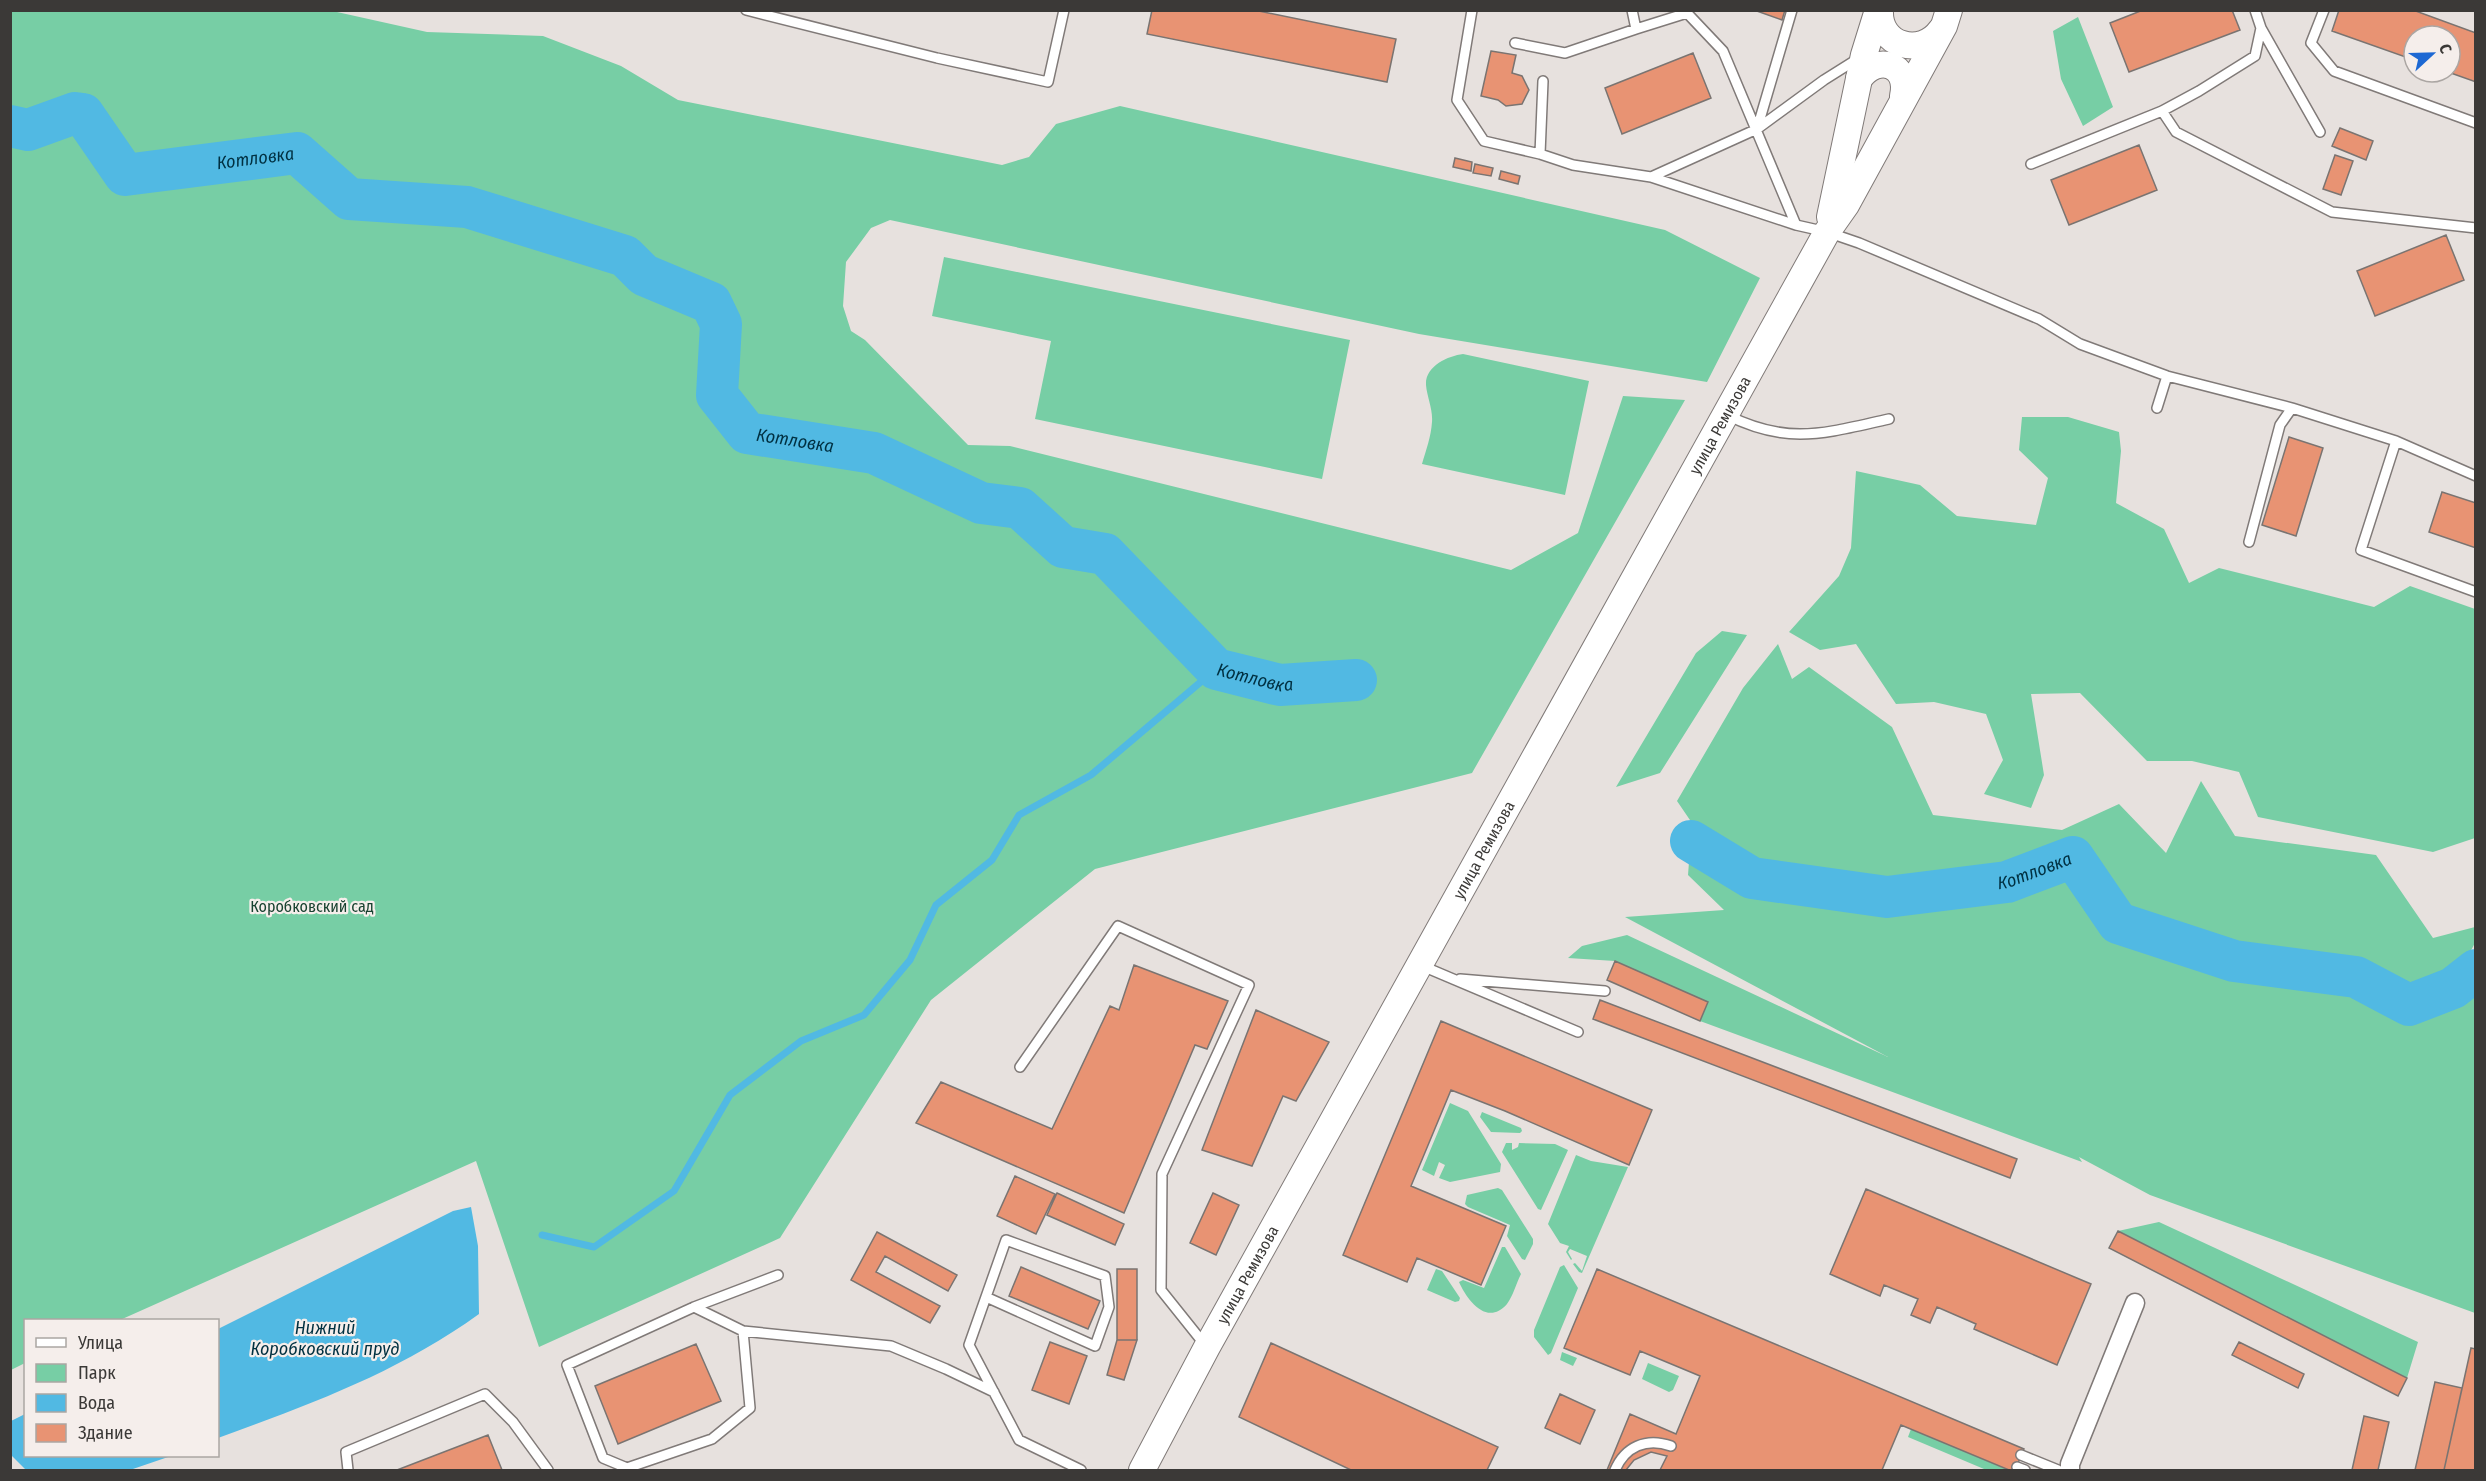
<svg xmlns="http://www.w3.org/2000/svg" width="2486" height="1481" viewBox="0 0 2486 1481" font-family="'Fira Sans Condensed',sans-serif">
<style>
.green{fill:#77cea5}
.water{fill:#51b9e3}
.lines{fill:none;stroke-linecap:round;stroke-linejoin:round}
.stream{stroke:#51b9e3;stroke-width:7}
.river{stroke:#51b9e3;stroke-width:42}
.building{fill:#e89373;stroke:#7a7471;stroke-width:1.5}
.lane-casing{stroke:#807a78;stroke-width:12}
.street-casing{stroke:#807a78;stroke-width:21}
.secondary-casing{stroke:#807a78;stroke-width:28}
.lane{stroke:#fff;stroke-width:9}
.street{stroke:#fff;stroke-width:18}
.secondary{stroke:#fff;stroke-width:26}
.labels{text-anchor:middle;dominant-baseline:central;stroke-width:4.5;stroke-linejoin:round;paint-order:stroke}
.street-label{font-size:16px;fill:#3b3937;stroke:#f5eeeb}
.park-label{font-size:16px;fill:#184230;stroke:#f5eeeb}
.water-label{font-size:18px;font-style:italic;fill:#003041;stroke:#f5eeeb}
</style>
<rect width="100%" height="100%" fill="#e7e1de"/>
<path class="green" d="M328,10L427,32L543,36L621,66L678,100L1002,165L1029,157L1056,124L1120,106L1665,230L1760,278L1707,382L1419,334L890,220L871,228L846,262L843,306L851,331L865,340L968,445L1010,446L1511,570L1578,533L1623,396L1685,400L1472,773L1095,869L931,1000L780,1238L539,1347L476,1161L120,1320H26L25,1363L11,1370V11Z
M2078,17L2113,107L2083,126L2061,79L2053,31Z
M944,257L1350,340L1322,479L1035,419L1051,341L932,316Z
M1463,354L1589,381L1565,495L1422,464C1426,450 1431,437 1432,422C1433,409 1427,397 1426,385C1425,366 1448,356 1463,354Z
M2022,417H2068L2119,432L2121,451L2116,503L2164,529L2189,583L2219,568L2374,607L2410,586L2475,609V838L2433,852L2258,817L2239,772L2192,761H2147L2080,693L2031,694L2044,775L2031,808L1984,794L2003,760L1986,714L1934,702L1896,704L1856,644L1820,650L1789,632L1839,576L1851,548L1856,471L1920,485L1957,516L2036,525L2048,478L2019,450Z
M1722,631L1747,635L1660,773L1616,787L1696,653Z
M1778,644L1792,679L1809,667L1892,727L1933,815L2062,830L2119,804L2166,853L2201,781L2235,836L2376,855L2433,938L2475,927V943L2468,956L2475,954V1313L2150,1195L2079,1157L2082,1162L1700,1021L1615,961L1568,958L1582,946L1627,935L1888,1057L1625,917L1724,910L1688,875L1692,823L1677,801L1743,688Z
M1450,1103L1468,1111L1501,1164L1500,1172L1450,1182L1439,1178L1445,1165L1439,1162L1434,1176L1422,1170Z
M1482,1112L1521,1128L1522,1131L1520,1133L1491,1132L1480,1117Z
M1506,1143H1512V1150L1518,1147L1519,1143L1555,1144L1568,1150L1541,1210L1538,1209L1502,1152Z
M1576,1155L1591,1161L1628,1167L1582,1273L1579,1272L1573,1264L1575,1263L1582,1271L1587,1256L1570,1249L1568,1252L1572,1259L1571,1260L1566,1252L1569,1246L1560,1243L1548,1224Z
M1498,1188L1502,1190L1533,1239V1244L1525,1260L1522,1259L1507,1236L1510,1225L1468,1207L1465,1204L1467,1195Z
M2159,1222L2418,1342L2407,1378L2118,1231Z
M1502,1247H1505L1521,1274C1516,1284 1513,1296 1507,1304C1487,1327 1467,1300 1459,1282L1463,1280L1484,1288Z
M1564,1265L1578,1288L1551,1353L1548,1355L1534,1337V1330L1560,1267Z
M1436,1269L1442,1271L1460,1298L1459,1301L1455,1302L1427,1290Z
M1562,1352L1577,1358L1573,1366L1560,1360Z
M1648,1363L1679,1376L1673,1390L1669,1392L1642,1379Z
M1911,1429L2006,1469H1984L1908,1437Z"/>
<path class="water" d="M471,1207L478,1246L479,1314C397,1373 311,1404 218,1438V1329L453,1211Z
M25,1414L26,1456H171L130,1470H26L10,1454L11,1421Z"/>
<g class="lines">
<path class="stream" d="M542,1235L594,1247L674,1191L730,1095L801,1041L864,1015L910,960L936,905L992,860L1019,815L1091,775L1216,669"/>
<g class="river">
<path id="s1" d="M10,126L28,130L75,113L83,114L125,175L297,153L349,199L467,207L625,256L644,275L711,303L721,324L717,395L747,433L874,453L981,503L1020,508L1063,547L1105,554L1216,669L1280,685L1356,680"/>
<path id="s2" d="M1691,841L1752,878L1887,897L2007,882L2073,857L2118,923L2234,961L2356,977L2409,1005L2453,988L2476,970"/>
</g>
</g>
<path class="building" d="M1152,10H1254L1396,39L1387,82L1147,34Z
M1754,10H1785L1782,20Z
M2143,10H2232L2240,30L2129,72L2110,23Z
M2339,10H2413L2476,33V82L2448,72H2450V36H2414V60L2332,31Z
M1491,51L1516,55L1512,73L1522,76L1529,90L1522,104L1506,106L1498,100L1481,96Z
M1693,53L1711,98L1622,134L1605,88Z
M2340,128L2373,141L2366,160L2332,146Z
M2139,145L2157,190L2069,225L2051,180Z
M2335,155L2353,161L2341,195L2323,189Z
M1455,158L1472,162L1471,171L1453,167Z
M1475,164L1493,168L1491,176L1473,173Z
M1501,171L1520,176L1518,184L1499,179Z
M2446,235L2464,280L2375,316L2357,271Z
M2289,437L2323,448L2296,536L2262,525Z
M2442,492L2476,503V548L2429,532Z
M1615,961L1708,1002L1700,1021L1607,980Z
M1134,965L1228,1001L1207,1049L1195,1045L1124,1213L916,1123L941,1082L1052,1129L1110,1006L1119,1010Z
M1600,1000L2017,1159L2010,1178L1593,1019Z
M1256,1010L1329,1042L1296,1101L1283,1096L1252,1166L1202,1150Z
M1441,1021L1652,1110L1629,1165L1505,1111L1451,1090L1411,1186L1506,1226L1481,1285L1417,1258L1407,1282L1343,1255Z
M1015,1176L1055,1194L1036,1234L997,1216Z
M1866,1189L2091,1284L2057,1365L1974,1329L1976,1324L1937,1307L1930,1323L1911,1315L1918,1299L1884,1285L1880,1296L1830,1274Z
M1057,1193L1124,1224L1115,1245L1047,1215Z
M1213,1193L1239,1205L1216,1255L1190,1243Z
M2118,1231L2407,1378L2398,1396L2109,1248Z
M877,1232L957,1275L948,1291L885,1256L876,1272L940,1306L930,1323L851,1280Z
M1021,1267L1100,1301L1088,1329L1009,1296Z
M1117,1269H1137V1340H1117Z
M1597,1269L2024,1449L2015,1470H2009L1901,1425L1882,1470H1660L1667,1456L1651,1452L1634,1460L1626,1470H1607L1630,1414L1676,1434L1700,1376L1640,1351L1630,1375L1564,1348Z
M1117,1340H1137L1124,1380L1107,1375Z
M1050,1342L1087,1356L1069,1404L1032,1390Z
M2239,1342L2304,1374L2298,1388L2232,1355Z
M1271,1343L1498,1447L1487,1470H1351L1239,1417Z
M696,1344L721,1401L618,1444L595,1386Z
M2471,1348L2476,1349V1470H2444Z
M2435,1382L2462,1388L2444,1470H2415Z
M1560,1394L1595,1410L1580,1444L1545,1428Z
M2364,1416L2389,1422L2378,1470H2352Z
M488,1435L502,1470H397Z"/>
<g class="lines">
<defs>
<path id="lane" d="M746,10L937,58L1048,82L1064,10
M1472,10L1457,100L1484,141L1540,154L1573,165L1651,177L1796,225
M1632,10L1636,29L1687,13L1723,51L1796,225L1827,232L1859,243L2039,319L2080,344L2167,376L2292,408L2396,441L2476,476
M2324,10L2311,43L2334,71L2476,123
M2261,28L2320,132
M1515,43L1565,53L1636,29
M2162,111L2176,132L2332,212L2476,228
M1757,129L1792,10
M1540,154L1543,81
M2031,164L2162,111L2199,91L2255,56L2261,28L2255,10
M1651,177L1757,129L1824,80L1859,58
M2157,408L2167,376
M1727,415C1789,446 1825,433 1889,419
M2396,441L2361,550L2476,592
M2249,542L2280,425L2292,408
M1420,965L1578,1032
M1460,979L1605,991
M1020,1067L1118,926L1249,985L1162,1174L1161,1290L1205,1345
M986,1297L1095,1346L1109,1307L1105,1276L1006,1240L969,1345L1019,1440L1081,1470
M694,1307L743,1331L891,1346L946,1369L994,1392
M743,1331L750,1408L712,1439L627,1468L603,1458L567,1365L694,1307L778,1275
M2021,1455L2058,1470
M2017,1467L2025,1470
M348,1470L346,1452L485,1394L513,1422L548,1470
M1615,1470C1625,1447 1646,1437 1671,1446"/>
<path id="street" d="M2070,1470V1464L2135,1303"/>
<g id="secondary">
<path d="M1880,10C1878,46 1921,58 1941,30"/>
<path d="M1859,79C1877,53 1910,64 1903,96"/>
<path d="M1830,217L1864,55L1878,10"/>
<path id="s3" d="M1142,1470L1207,1347L1827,232L1846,205L1944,26L1949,10"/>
</g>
</defs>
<use href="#lane" class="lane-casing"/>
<use href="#street" class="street-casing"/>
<use href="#secondary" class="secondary-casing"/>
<use href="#lane" class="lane"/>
<use href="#street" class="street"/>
<use href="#secondary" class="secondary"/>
</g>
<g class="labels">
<g class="street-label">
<text stroke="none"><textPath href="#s3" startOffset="1194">улица Ремизова</textPath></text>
<text stroke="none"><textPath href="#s3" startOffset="708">улица Ремизова</textPath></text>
<text stroke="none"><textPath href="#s3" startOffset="222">улица Ремизова</textPath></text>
</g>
<g class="park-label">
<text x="312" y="906">Коробковский сад</text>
</g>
<g class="water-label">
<text stroke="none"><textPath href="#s1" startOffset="282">Котловка</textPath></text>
<text stroke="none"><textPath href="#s1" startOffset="968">Котловка</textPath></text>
<text stroke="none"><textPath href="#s1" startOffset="1506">Котловка</textPath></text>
<text stroke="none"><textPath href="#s2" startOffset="358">Котловка</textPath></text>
<text x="325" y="1328">Нижний<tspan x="325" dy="21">Коробковский пруд</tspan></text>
</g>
</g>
<rect width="2486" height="1481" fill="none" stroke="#3b3937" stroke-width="24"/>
<rect x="24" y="1319" width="195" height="138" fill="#f5eeeb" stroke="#aba6a3" stroke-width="1.5"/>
<rect x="36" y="1338" width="30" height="9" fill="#ffffff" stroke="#aba6a3" stroke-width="1.5"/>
<text x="78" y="1349" font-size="18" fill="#3b3937">Улица</text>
<rect x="36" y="1364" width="30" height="18" fill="#77cea5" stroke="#aba6a3" stroke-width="1.5"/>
<text x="78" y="1379" font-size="18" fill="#3b3937">Парк</text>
<rect x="36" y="1394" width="30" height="18" fill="#51b9e3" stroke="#aba6a3" stroke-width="1.5"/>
<text x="78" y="1409" font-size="18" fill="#3b3937">Вода</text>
<rect x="36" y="1424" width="30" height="18" fill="#e89373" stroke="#aba6a3" stroke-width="1.5"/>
<text x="78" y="1439" font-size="18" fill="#3b3937">Здание</text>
<g transform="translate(2432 54) rotate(68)"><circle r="28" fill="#f5eeeb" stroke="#aba6a3" stroke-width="1.5"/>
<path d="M0-4.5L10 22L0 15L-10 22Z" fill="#1d68d3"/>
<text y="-9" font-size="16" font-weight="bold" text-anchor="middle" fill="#3b3937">С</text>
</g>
</svg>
